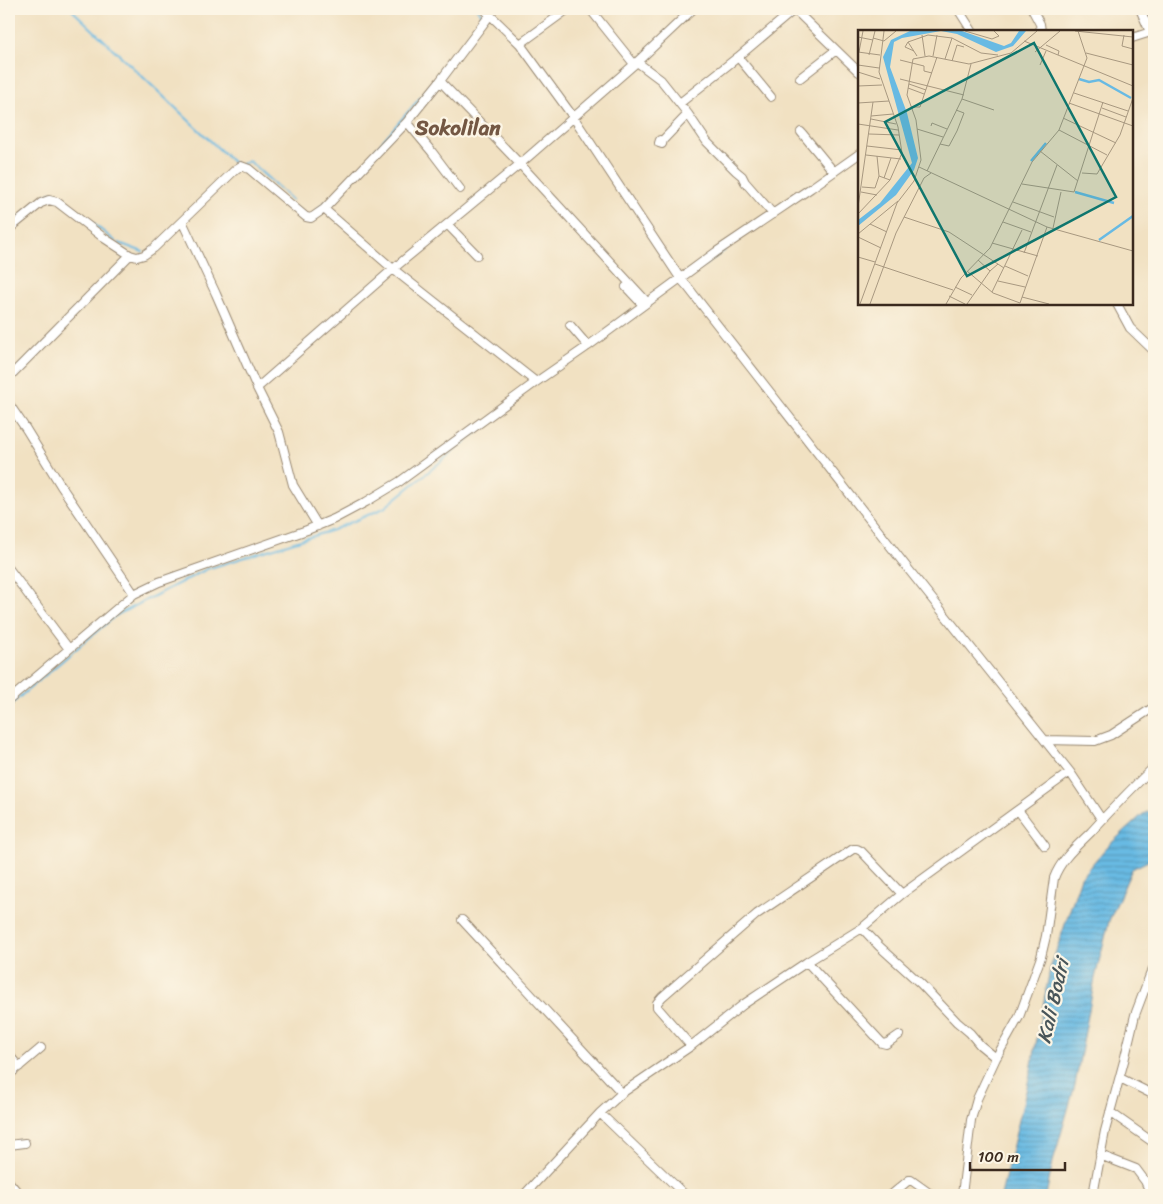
<svg xmlns="http://www.w3.org/2000/svg" width="1163" height="1204" viewBox="0 0 1163 1204" font-family="Sriracha,sans-serif">
<style>
.water{fill:url(#water-rules);stroke:#527280}
.lines{fill:none;stroke-linecap:round;stroke-linejoin:round}
.stream{stroke:#68bae3;stroke-width:2}
.minor-casing{stroke:#968670;stroke-width:10}
.minor{stroke:#fff;stroke-width:8}
.labels{text-anchor:middle;dominant-baseline:central;stroke-width:4.5;stroke-linejoin:round;paint-order:stroke}
.water-label{font-size:20px;font-style:italic;fill:#485559;stroke:#fcf5e5}
.quarter-label{font-size:21px;font-weight:bold;fill:#735743;stroke:#fcf5e5}
.inset-river{fill:none;stroke:#68bae3;stroke-width:2.5}
.inset-road{fill:none;stroke:#a89880;stroke-width:1}
.view{fill:#0f766e;fill-opacity:0.15;stroke:#0f766e;stroke-width:2.5}
.inset-edge{fill:none;stroke:#3b2a1e;stroke-width:2.5}
</style>
<defs>
<pattern id="water-rules" width="6" height="5" patternUnits="userSpaceOnUse" patternTransform="scale(1.25)"><rect width="6" height="5" fill="#68bae3"/><path d="M0 2.5h6" fill="none" stroke="#5797b7"/></pattern>
</defs>
<rect width="100%" height="100%" fill="#fcf5e5"/>
<filter id="ink" filterUnits="userSpaceOnUse"><feTurbulence type="fractalNoise" baseFrequency=".02" numOctaves="2"/><feDisplacementMap in="SourceGraphic" scale="10" xChannelSelector="R" yChannelSelector="G"/><feConvolveMatrix kernelMatrix="1 2 1 2 8 2 1 2 1" color-interpolation-filters="sRGB"/></filter>
<filter id="wash" filterUnits="userSpaceOnUse"><feTurbulence type="fractalNoise" baseFrequency=".0096" numOctaves="4" result="noise"/><feDisplacementMap in="SourceGraphic" scale="20" xChannelSelector="R" yChannelSelector="G"/><feGaussianBlur stdDeviation="1.12" result="paint"/><feColorMatrix in="noise" values="0 0 0 0 0 0 0 0 0 0 0 0 0 0 0 0 0 1.4 0 .05"/><feComposite in="paint" operator="in"/></filter>
<g filter="url(#wash)">
<rect width="100%" height="100%" fill="#f1e1c2"/>
<path class="water" d="M1154,809V858L1132,869L1109,921L1095,978L1075,1085L1053,1162L1046,1195H1001L1031,1070L1050,969L1081,877L1106,848L1143,814Z"/>
<g class="lines">
<path class="stream" d="M71,9L237,166
M477,9L485,18
M436,79L448,64
M375,150L433,83
M242,164L249,161L292,200
M40,200L51,193L56,194L115,241
M318,209L326,202
M9,224L19,216
M119,243L143,252
M699,269L725,250
M9,706L115,616L207,569L333,530L384,508L514,402"/>
</g>
</g>
<g filter="url(#ink)">
<g class="lines">
<defs>
<path id="minor" d="M484,9L520,44L574,118L680,278L687,286L909,570L1070,772L1102,820
M590,9L634,64
M794,9L859,72
M958,9L972,31
M1032,9L1040,24L1041,31
M1140,9L1150,32
M1132,38L1154,31
M520,44L568,9
M738,57L771,97
M637,62L661,80L688,114L707,142L736,171L742,176L745,182L773,214
M800,78L836,50
M440,81L520,164L647,302
M680,103L738,57L795,9
M407,122L432,152L460,189
M801,132L834,172
M660,140L659,143L662,144L663,140L688,114
M324,209L393,269L536,382
M182,221L216,294L257,388L279,432L293,485L318,526
M448,225L477,255
M9,229L41,203L49,200L57,202L104,238L130,255L137,257L144,255L154,248L236,169L241,166L249,169L306,217L311,218L324,209L407,122L440,81L490,15
M626,287L643,305
M1117,304L1130,328L1154,351
M570,325L588,346
M9,377L130,255
M257,388L393,269L520,164L637,62L693,9
M9,404L26,429L61,486L134,594
M9,569L69,649
M9,700L134,594L159,582L307,530L334,519L366,502L399,482L536,382L588,346L716,252L811,188L859,154
M1045,740L1095,741L1111,735L1154,707
M1018,810L1045,846
M462,920L622,1093
M862,928L879,946L921,984L957,1022L970,1033L980,1045L996,1058
M807,962L882,1043L886,1044L899,1035
M691,1046L657,1007V1003L662,997L757,914L853,849H857L861,851L902,894
M9,1055L19,1067
M9,1075L41,1048
M1120,1078L1154,1095
M1110,1112L1154,1143
M600,1113L685,1195
M9,1145L25,1143
M1100,1155L1136,1169L1145,1181L1149,1190L1154,1193
M9,1182L20,1195
M524,1195L600,1113L622,1093L691,1046L744,1004L807,962L862,928L902,894L1070,772
M891,1195L909,1180H911L932,1195
M962,1195L971,1120L977,1099L996,1058L1019,1017L1041,957L1046,936L1054,878C1061,859 1077,846 1091,832C1111,810 1132,788 1154,767
M1093,1195L1105,1131L1124,1061L1135,1015L1150,975L1154,967"/>
</defs>
<use href="#minor" class="minor-casing"/>
<use href="#minor" class="minor"/>
</g>
</g>
<g class="labels">
<g class="water-label">
<text transform="translate(1053 1001) rotate(-77)">Kali Bodri</text>
</g>
<g class="quarter-label">
<text x="458" y="128">Sokolilan</text>
</g>
</g>
<g transform="translate(858 30)">
<rect width="275" height="275" fill="#f1e1c2"/>
<path d="M52,1H104L146,16L153,13L161,1H168L155,16L138,22L99,4L83,1L44,8L36,12L32,37L49,83L60,128L56,140L38,165L0,196V190L22,173L54,133L25,27L33,10Z" fill="#68bae3"/>
<path class="inset-river" d="M221,49L231,52L241,50L273,68M173,131L188,113M217,162L256,173M241,210L275,186"/>
<path class="inset-road" d="M107,1L134,9L141,6L136,1M217,1L275,7M64,5L67,26M266,5L264,16L275,19M0,7L15,10M15,8L26,11L38,1M166,11L275,56M50,12L59,26M188,15L201,21L200,25M56,21L47,17L50,12L70,5L94,8L123,23L140,25M0,22L22,25M1,22L5,1M177,22L202,1M228,23L275,35M11,25L17,1M75,26L79,5M87,29L94,8M42,30L66,36V41L74,43M94,31L99,15L106,17M0,35L21,38M182,35L188,21M0,42L22,49M42,49L106,65M51,54L68,60M0,56L24,55M50,58L66,64M216,63L270,81M104,69L136,80M0,73L31,71M211,73L275,96M53,77H62L79,27M244,78L268,87M13,86L35,84M205,88L258,113M13,89L38,94M0,94L40,100M73,96L74,93L89,99M59,99L85,107M201,100L249,125M11,104L41,105M82,114L91,116L99,101L106,83L98,80M9,116L44,120M182,121L220,151M8,125L43,129M19,126L21,146M61,137L189,197L275,221M69,141L104,69L113,34M224,143L239,144L262,105L275,68M26,148L33,128M164,154L216,162L245,72M4,157L17,158L21,146L32,150M3,162L19,165M155,172L196,187M0,177L15,72M0,184L32,150L44,123L40,97L21,42L26,1M46,187L91,202L146,238M145,192L173,202M12,194L29,202M195,198L203,162M0,204L40,171M0,207L23,218M134,213L180,226M166,223L199,135M0,227L17,232M120,230L132,241L140,234M17,234L95,260M147,236L170,246M109,241L135,263L162,273L189,197M140,251L167,257M97,257L114,265M134,262L164,200M91,266L107,274M164,267L191,274M2,274L39,173L56,151L63,130L58,90L49,65L55,29L71,26L111,34L153,23L179,1M12,274L38,203L66,148L73,143M88,274L103,248L132,218L174,132L201,100L229,28L220,1M109,274L132,241"/>
<path class="view" d="M176,13L258,167L109,246L27,92Z"/>
<rect width="275" height="275" class="inset-edge"/>
</g>
<rect width="1163" height="1204" fill="none" stroke="#fcf5e5" stroke-width="30"/>
<path d="M970 1162v8h95v-8" fill="none" stroke="#3b2a1e" stroke-width="2.5"/>
<text x="978" y="1162" font-size="15" fill="#3b2a1e" stroke="#fcf5e5" stroke-width="4" paint-order="stroke">100 m</text>
</svg>
